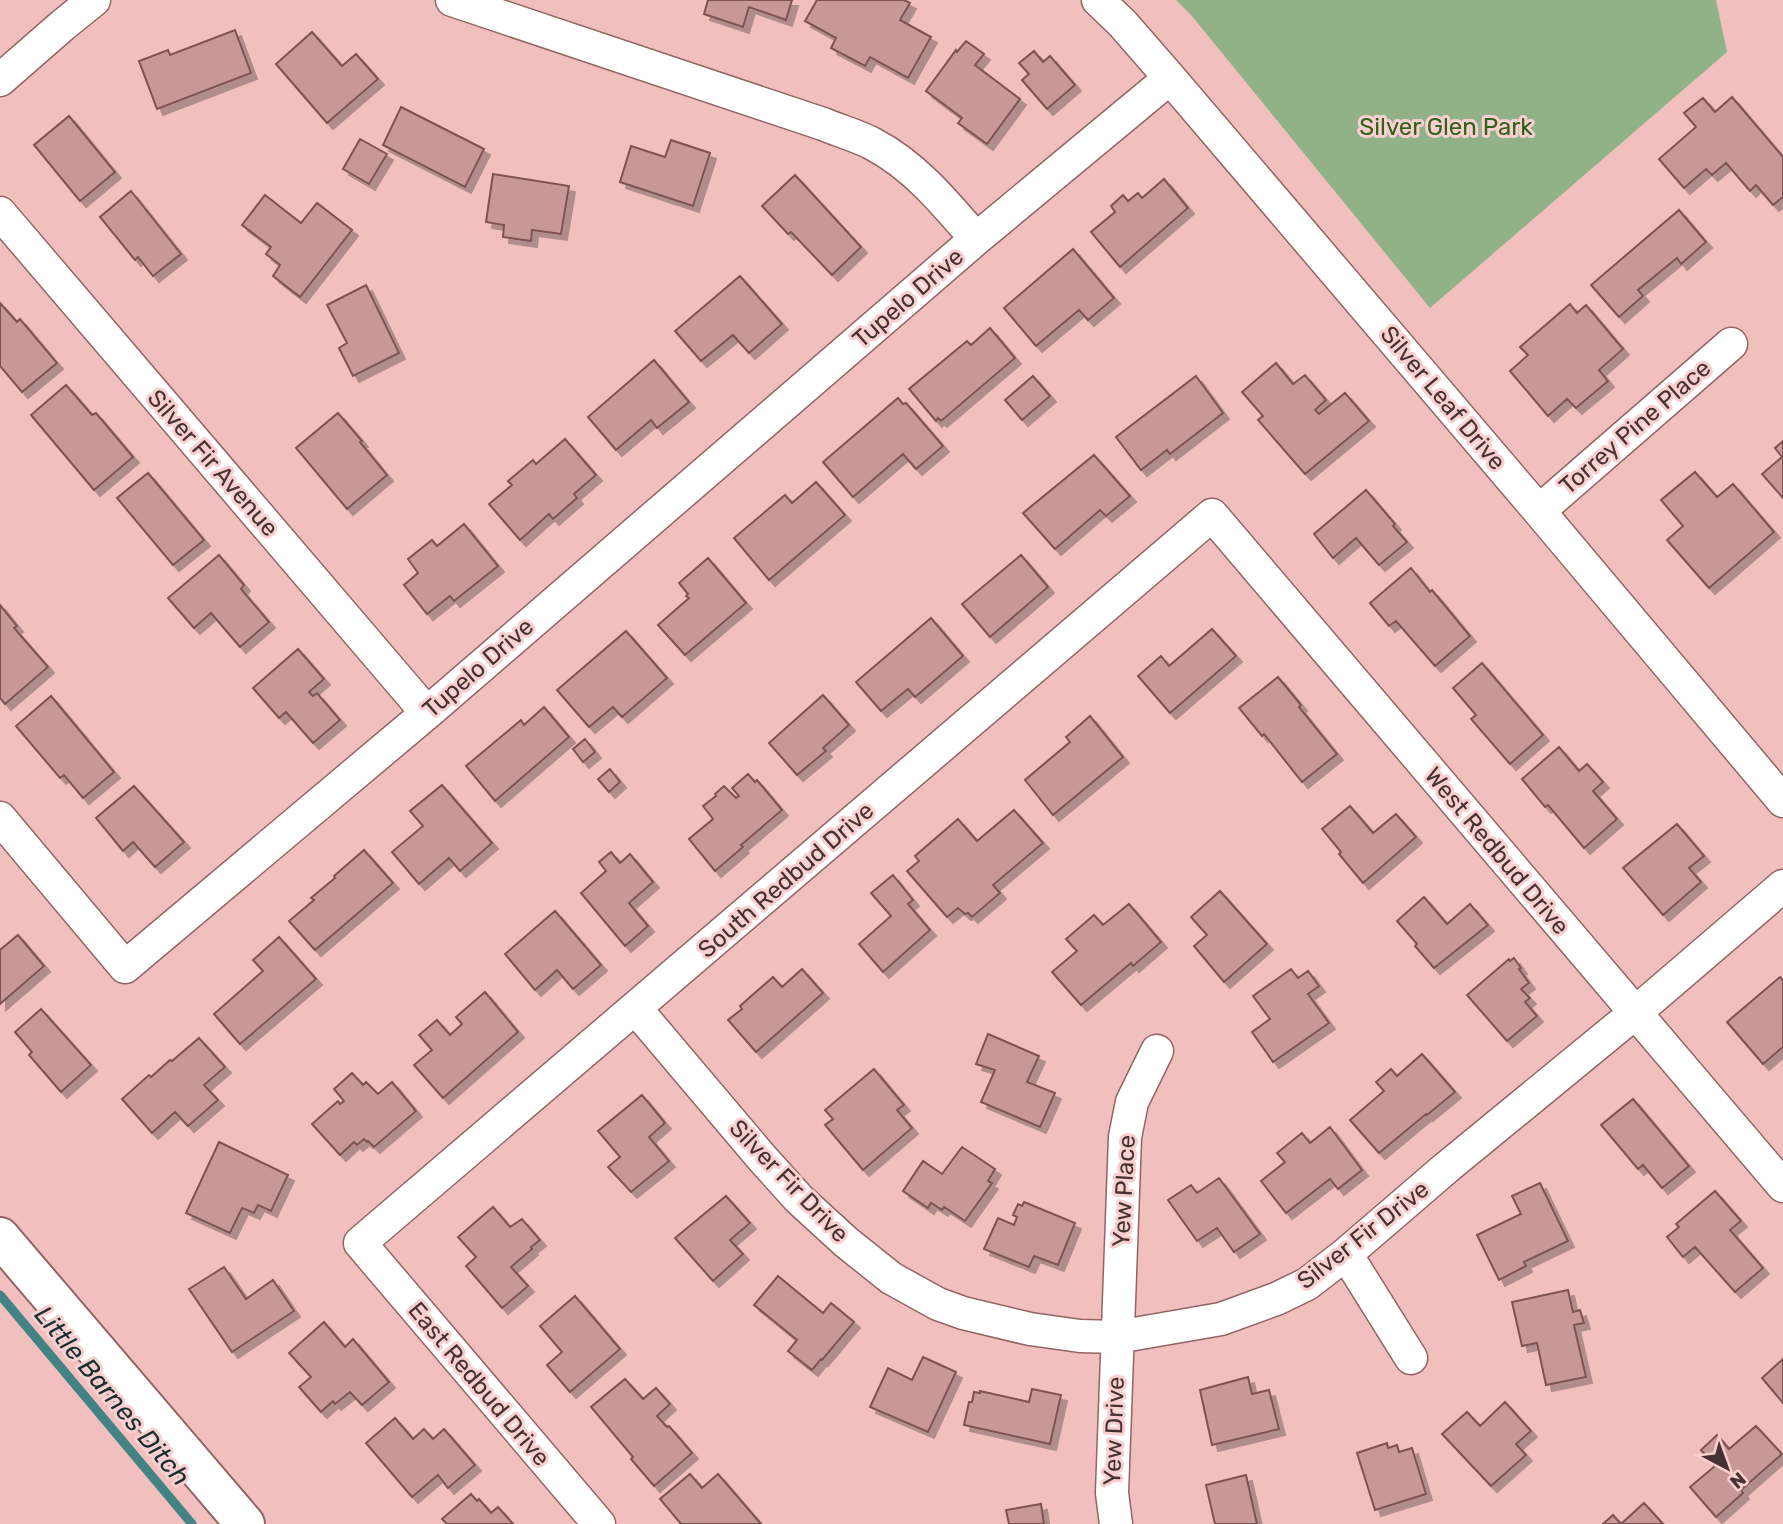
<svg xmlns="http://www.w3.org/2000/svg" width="1783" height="1524" viewBox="0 0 1783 1524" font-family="Rubik,sans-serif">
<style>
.green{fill:#91b287}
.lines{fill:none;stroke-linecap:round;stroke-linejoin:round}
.stream{stroke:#438385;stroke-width:9}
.building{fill:#c89797;stroke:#7e5253;stroke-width:2;filter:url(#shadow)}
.street-casing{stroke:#926565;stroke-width:35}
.secondary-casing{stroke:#926565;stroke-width:42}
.street{stroke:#fff;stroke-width:32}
.secondary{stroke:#fff;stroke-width:38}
.labels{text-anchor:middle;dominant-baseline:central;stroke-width:6;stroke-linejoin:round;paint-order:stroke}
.park-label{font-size:24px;fill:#30621b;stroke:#f9cfcf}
.street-label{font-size:24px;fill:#463232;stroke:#f9cfcf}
.water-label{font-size:26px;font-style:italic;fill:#182f2f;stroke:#f9cfcf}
</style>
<defs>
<filter id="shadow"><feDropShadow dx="6" dy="6" stdDeviation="0" flood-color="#0004"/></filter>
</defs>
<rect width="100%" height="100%" fill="#f2bfbf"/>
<path class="green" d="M1176,0H1716L1727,52L1430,308L1191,15Z"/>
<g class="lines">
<path class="stream" d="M0,1295L192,1524"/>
</g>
<path class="building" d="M708,0H792L786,20L749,7L743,27L704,14Z
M817,0H904L910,3L900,20L931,37L908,78L870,57L865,66L831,48L836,38L805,21Z
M235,30L251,73L157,109L139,61L168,50L170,55Z
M312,32L342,66L356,54L378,79L327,123L276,64Z
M966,41L984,54L975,65L1020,99L987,144L958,123L962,118L926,91L956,50L957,52Z
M1034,51L1043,62L1050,56L1075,85L1047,109L1022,80L1029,74L1019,63Z
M1732,97L1783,157V197L1773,205L1756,185L1750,191L1726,163L1712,175L1706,169L1684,188L1659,159L1696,127L1684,113L1703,98L1715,112Z
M401,107L484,149L465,187L383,145Z
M69,116L115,172L80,201L34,145Z
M360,139L387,154L369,184L343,169Z
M671,140L710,153L693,206L620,182L631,146L665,157Z
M493,174L569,186L561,234L532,230L531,241L503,237L504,225L486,222Z
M795,175L861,247L832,275L791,232L788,234L762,206Z
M1164,179L1188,208L1120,267L1091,232L1115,212L1111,206L1123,195L1128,201L1138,193L1142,198Z
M131,191L181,254L153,276L138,257L135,260L100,217Z
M265,195L301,223L317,203L352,230L300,297L273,276L280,265L266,254L271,247L242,225Z
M1679,210L1706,242L1681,264L1677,258L1638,290L1643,296L1619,317L1591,285Z
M1073,249L1114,298L1088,320L1079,310L1036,346L1004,308Z
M740,276L782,324L749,353L733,335L701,361L675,331Z
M366,285L399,353L353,376L339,348L347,343L327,305Z
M0,303L17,322L20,319L57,363L22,392L0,366Z
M1570,304L1577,313L1586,305L1623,349L1599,370L1608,381L1576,408L1567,399L1548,416L1510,371L1528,355L1520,347Z
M990,328L1015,358L941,421L938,418L936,421L909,389L967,341L971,345Z
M654,360L689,402L657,428L651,420L616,450L588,417Z
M1276,363L1293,384L1305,375L1326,400L1315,410L1319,414L1345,393L1369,421L1305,474L1258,420L1263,416L1242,392Z
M1033,376L1050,396L1022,420L1005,400Z
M1196,376L1223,413L1170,454L1167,450L1141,470L1116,437Z
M66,385L92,415L96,413L133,457L94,490L31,415Z
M898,398L903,404L906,403L943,446L916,469L903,454L853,497L823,462Z
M338,413L362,441L360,442L387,475L347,509L296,448Z
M565,439L596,475L574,494L577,498L553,519L549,514L520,540L489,504L512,485L508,481L533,460L536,464Z
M1783,441V498L1762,474L1782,457L1775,448Z
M1094,455L1130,496L1106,516L1100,510L1055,549L1023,513Z
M1695,472L1717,497L1733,484L1774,532L1709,588L1667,540L1683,526L1661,500Z
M148,473L204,540L173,565L117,498Z
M816,482L845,515L769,580L734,538L785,495L792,503Z
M1366,490L1395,524L1393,526L1407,542L1379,565L1356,538L1333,558L1314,534Z
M464,524L498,566L454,601L450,596L427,614L404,585L418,573L408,559L432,540L437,546Z
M219,555L244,585L241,589L269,622L240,647L211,613L194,628L168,598Z
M1021,555L1048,587L990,637L962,604Z
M708,558L746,603L685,655L658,625L689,598L686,596L688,594L679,583Z
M1411,568L1430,592L1432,590L1470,636L1435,666L1396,621L1389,626L1370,603Z
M0,605L17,626L14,628L48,667L5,704L0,698Z
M931,618L963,656L915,697L908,689L881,711L856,682Z
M1212,629L1236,656L1170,713L1138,676L1161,656L1169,666Z
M626,631L667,678L622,717L613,707L589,727L557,690Z
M298,649L324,679L309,692L313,696L317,693L340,720L313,743L286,712L279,718L253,688Z
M1482,663L1543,735L1510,764L1471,719L1476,715L1453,688Z
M1278,677L1301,705L1299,707L1337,754L1302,782L1264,734L1262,736L1239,708Z
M823,695L849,725L823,748L826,751L797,775L769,743Z
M51,696L114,772L83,798L64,775L60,778L16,726Z
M544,707L569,737L495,801L466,766L521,720L524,725Z
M1090,716L1123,757L1053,815L1025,780L1070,742L1066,737Z
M585,739L595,752L583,762L573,749Z
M1559,747L1579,771L1587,764L1603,782L1593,791L1617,819L1584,848L1548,805L1545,807L1522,779Z
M610,769L620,782L609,792L598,779Z
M748,774L755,782L757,780L782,810L741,845L743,847L715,871L689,839L713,819L703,806L716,796L715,794L724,786L736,798L739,796L732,788Z
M442,785L492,843L460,871L449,858L419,884L392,852L423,826L410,811Z
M134,786L184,842L155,867L133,842L123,851L96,818Z
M1350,806L1373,833L1396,814L1416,837L1363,883L1339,854L1341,852L1322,829Z
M1014,810L1043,843L993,885L1000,893L972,917L968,913L965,914L958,908L947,917L907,871L919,861L915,856L958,819L977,841Z
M1677,824L1704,856L1689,868L1701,882L1663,915L1623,868Z
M364,850L393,883L315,950L289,921L314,900L311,898L335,878L334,876Z
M611,852L620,863L630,854L653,882L629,903L648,926L625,946L581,893L606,871L599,862Z
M893,875L913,900L908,904L930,930L883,972L859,944L891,916L871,893Z
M1220,891L1267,944L1224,982L1194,946L1207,935L1191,917Z
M1424,897L1447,924L1470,904L1488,925L1434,968L1415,946L1417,944L1397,921Z
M1129,904L1161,942L1133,966L1131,963L1081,1005L1052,972L1077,951L1066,939L1094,915L1103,925Z
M555,911L601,965L573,989L557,970L535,990L505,954Z
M18,935L44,966L0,1004V950Z
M279,937L316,979L240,1044L214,1014L263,971L253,960Z
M1514,958L1521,968L1519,969L1529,983L1521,989L1530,998L1525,1002L1537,1016L1507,1041L1467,995L1509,959L1510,961Z
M802,969L823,993L756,1052L728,1020L742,1009L740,1006L773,977L782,987Z
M1291,969L1298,978L1308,971L1319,986L1308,994L1329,1023L1273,1062L1252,1032L1270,1019L1253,996Z
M1780,977L1783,980V1047L1763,1064L1727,1022Z
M485,992L518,1032L443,1098L414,1065L432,1050L419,1035L437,1020L450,1035L462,1024L456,1017Z
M41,1009L91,1065L61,1092L29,1055L32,1052L15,1032Z
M988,1034L1039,1056L1027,1082L1055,1093L1040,1127L981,1102L995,1070L976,1064Z
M199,1038L225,1067L204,1085L218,1100L188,1126L175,1112L152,1133L122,1099L149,1075L151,1077L170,1060L172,1061Z
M1422,1054L1455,1092L1427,1115L1426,1114L1379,1153L1350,1120L1384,1091L1376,1082L1391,1069L1397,1076Z
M874,1069L904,1105L897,1110L912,1128L863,1170L825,1125L833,1119L825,1110Z
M352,1073L363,1085L366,1082L378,1094L392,1082L416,1111L374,1147L368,1141L367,1142L364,1139L357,1145L354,1142L340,1155L312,1124L338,1101L340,1104L344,1101L334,1089Z
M642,1095L665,1123L649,1137L669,1161L631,1192L608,1167L620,1157L598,1131Z
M1633,1099L1689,1166L1662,1188L1643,1165L1638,1169L1601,1125Z
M1330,1127L1362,1170L1338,1189L1330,1179L1286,1213L1261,1181L1285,1162L1277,1153L1302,1133L1310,1143Z
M219,1142L288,1175L271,1211L258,1205L254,1213L242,1208L230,1233L186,1213Z
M962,1147L995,1169L988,1181L992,1183L965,1221L944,1207L942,1210L931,1203L928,1208L903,1191L923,1161L942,1174Z
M1219,1178L1260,1234L1234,1252L1217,1228L1197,1241L1168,1200L1191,1185L1197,1193Z
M1540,1183L1568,1241L1524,1262L1526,1266L1499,1280L1477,1235L1521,1214L1512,1196Z
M1715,1191L1741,1221L1730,1230L1763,1268L1735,1292L1695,1247L1683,1257L1667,1237L1679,1227L1676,1224Z
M726,1196L750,1223L730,1240L743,1254L713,1281L675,1238Z
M1024,1202L1075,1223L1058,1265L1034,1256L1029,1267L984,1249L998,1218L1014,1225L1017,1217L1013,1215L1018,1204L1022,1206Z
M493,1207L510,1227L522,1219L540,1240L531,1247L532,1249L511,1267L528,1286L502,1308L466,1266L476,1257L458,1237Z
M224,1267L246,1299L273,1280L294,1311L232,1352L189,1289Z
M778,1276L823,1313L831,1303L854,1322L822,1360L821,1359L812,1370L788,1351L797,1340L754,1305Z
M1568,1290L1573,1312L1580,1310L1584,1323L1574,1325L1586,1377L1546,1385L1537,1343L1522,1346L1512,1302Z
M575,1296L620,1349L570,1392L547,1365L562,1352L540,1326Z
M324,1322L345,1347L353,1339L389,1382L362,1405L350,1392L335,1404L333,1401L321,1412L299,1387L311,1377L289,1353Z
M923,1357L956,1372L928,1432L870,1407L888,1368L912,1380Z
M1783,1359V1403L1762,1378Z
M1248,1377L1252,1394L1269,1390L1279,1429L1212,1445L1200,1390Z
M625,1379L643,1399L656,1388L670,1404L657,1416L667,1427L669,1426L692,1453L654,1486L631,1459L633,1457L591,1407Z
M1032,1389L1061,1395L1050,1444L964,1425L969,1402H972L974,1392L980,1393V1391L1029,1402Z
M1505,1402L1531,1431L1516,1444L1526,1455L1491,1486L1442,1434L1467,1412L1480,1426Z
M395,1418L413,1439L424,1429L433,1439L444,1429L475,1465L448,1488L438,1475L412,1497L366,1443Z
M1756,1426L1782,1454L1741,1490L1743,1493L1716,1517L1690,1487L1715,1466L1701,1450L1717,1435L1729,1449Z
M1387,1443L1388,1448L1397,1445L1399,1452L1412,1448L1426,1494L1375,1510L1357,1453Z
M690,1474L702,1488L718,1474L761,1524H681L660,1499Z
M1246,1475L1257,1524H1215L1206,1485Z
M471,1494L477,1501L479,1499L491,1513L498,1507L513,1524H447L442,1519Z
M1644,1503L1663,1524H1603L1613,1515L1621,1524Z
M1041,1504L1044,1524H1009L1006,1510Z"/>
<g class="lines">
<defs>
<path id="street" d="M452,0L823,124C840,131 858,136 873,144C915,166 946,204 976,239
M1098,0L1123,24L1170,78L1539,511L1783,801
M0,80L63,25L94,0
M0,213L427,713
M1539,511L1731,344
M0,818L125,967L427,713L976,239L1170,78
M636,1009L762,1158L799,1199L846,1242L891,1278L938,1304L963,1313L1030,1329L1080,1336L1117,1337L1221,1319L1276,1299L1307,1284L1346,1254L1446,1168L1635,1013L1783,886
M1346,1254L1411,1358
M599,1524L360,1243L1212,515L1783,1186
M1116,1524L1112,1493L1125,1137L1132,1102L1157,1051"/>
<path id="secondary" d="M0,1237L245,1524"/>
</defs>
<use href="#street" class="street-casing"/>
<use href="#secondary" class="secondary-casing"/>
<use href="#street" class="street"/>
<use href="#secondary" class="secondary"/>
</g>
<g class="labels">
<g class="park-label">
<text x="1446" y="127">Silver Glen Park</text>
</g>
<g class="street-label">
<text transform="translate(908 298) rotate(-41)">Tupelo Drive</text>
<text transform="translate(1443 398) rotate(50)">Silver Leaf Drive</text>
<text transform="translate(1635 427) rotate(-41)">Torrey Pine Place</text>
<text transform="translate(213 463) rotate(49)">Silver Fir Avenue</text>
<text transform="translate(478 668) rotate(-41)">Tupelo Drive</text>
<text transform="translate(1497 851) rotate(50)">West Redbud Drive</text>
<text transform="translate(786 880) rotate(-41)">South Redbud Drive</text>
<text transform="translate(789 1181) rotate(46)">Silver Fir Drive</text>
<text transform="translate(1124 1191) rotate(-87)">Yew Place</text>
<text transform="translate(1363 1235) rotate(-38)">Silver Fir Drive</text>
<text transform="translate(479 1384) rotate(50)">East Redbud Drive</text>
<text transform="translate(1114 1431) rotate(-88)">Yew Drive</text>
</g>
<g class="water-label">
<text transform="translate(112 1396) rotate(50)">Little Barnes Ditch</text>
</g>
</g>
<g transform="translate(1727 1468) rotate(139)" stroke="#f9cfcf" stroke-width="5" paint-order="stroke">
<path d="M0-5L12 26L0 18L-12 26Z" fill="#463232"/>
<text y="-10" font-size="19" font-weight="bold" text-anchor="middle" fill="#463232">N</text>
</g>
</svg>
